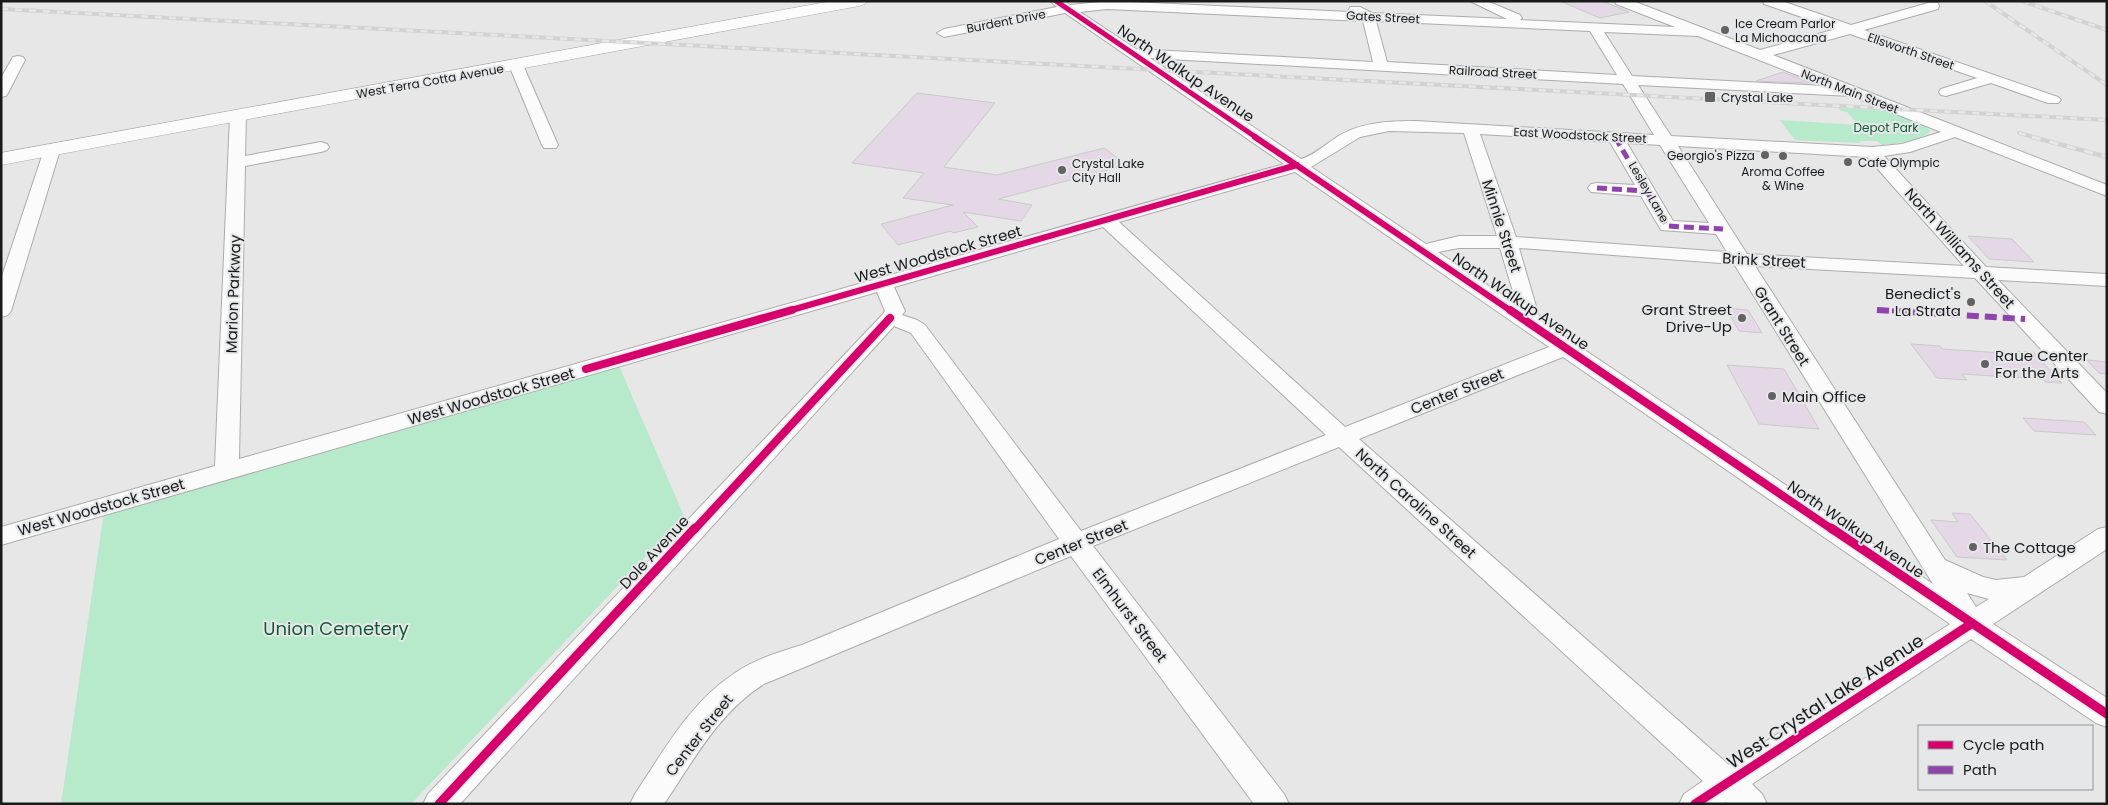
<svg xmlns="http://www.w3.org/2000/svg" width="2108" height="805" viewBox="0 0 2108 805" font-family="Poppins,sans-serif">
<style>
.green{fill:#b7e9cb}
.building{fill:#e5d8e6;stroke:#cacaca}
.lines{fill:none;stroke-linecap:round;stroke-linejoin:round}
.minor-casing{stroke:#acacac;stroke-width:2}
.major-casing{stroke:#acacac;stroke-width:1}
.minor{fill:#fbfbfb;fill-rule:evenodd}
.major{fill:#fbfbfb;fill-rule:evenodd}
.rail-far1-casing{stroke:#d2d2d2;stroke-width:4}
.rail-casing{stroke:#d2d2d2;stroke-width:4.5}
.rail-far1{stroke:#e6e7e8;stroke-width:2.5;stroke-dasharray:7;stroke-linecap:butt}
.rail{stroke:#e6e7e8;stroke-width:3;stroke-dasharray:9;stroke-linecap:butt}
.quiet-far1{stroke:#8e44ad;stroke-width:5;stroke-dasharray:10 5;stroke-linecap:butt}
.quiet{stroke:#8e44ad;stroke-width:6;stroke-dasharray:12 6;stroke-linecap:butt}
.cycleway-far3-casing{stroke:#e6e7e8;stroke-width:7}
.cycleway-far2-casing{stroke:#e6e7e8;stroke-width:9}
.cycleway-far1-casing{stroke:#e6e7e8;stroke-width:11}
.cycleway-casing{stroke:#e6e7e8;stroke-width:12}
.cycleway-far3{stroke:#d6006c;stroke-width:5}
.cycleway-far2{stroke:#d6006c;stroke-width:6}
.cycleway-far1{stroke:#d6006c;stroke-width:8}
.cycleway{stroke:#d6006c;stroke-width:9}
.poi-dot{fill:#626262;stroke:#e6e7e8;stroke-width:2}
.labels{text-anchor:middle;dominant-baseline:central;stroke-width:4;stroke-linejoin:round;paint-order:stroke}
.far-street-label{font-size:12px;fill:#1a1a1a;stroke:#e6e7e8}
.far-poi-label{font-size:12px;fill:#1a1a1a;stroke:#e6e7e8;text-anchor:start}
.far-park-label{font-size:12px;fill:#115936;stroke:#e6e7e8}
.street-label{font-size:15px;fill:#1a1a1a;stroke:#e6e7e8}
.poi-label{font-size:15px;fill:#1a1a1a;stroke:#e6e7e8;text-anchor:start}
.near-park-label{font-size:18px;fill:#115936;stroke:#e6e7e8}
.near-street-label{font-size:18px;fill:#1a1a1a;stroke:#e6e7e8}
</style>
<rect width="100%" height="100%" fill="#e7e7e7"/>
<path class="green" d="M1838,108L1889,111L1926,126L1930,131C1923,140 1894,144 1882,145L1877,141H1859L1861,143L1795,140L1780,120L1858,125L1847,112L1841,111Z
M619,366L684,516L411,804H61L104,512Z"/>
<path class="building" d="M1560,1H1602L1629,12L1600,18Z
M1783,72L1811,83L1756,81Z
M917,93L995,103L944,167L997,175L1104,148L1127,165L998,199L1032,205L1021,221L963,212L978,227L953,233L951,231L898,245L881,224L953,205L903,198L924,173L852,163Z
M1968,236L2012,239L2034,262L1989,259Z
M1726,308L1748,310L1762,333L1739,331Z
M1911,344L1940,346L1942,349L2019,354L2017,351L2034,353L2062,383L2045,382L2043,379L1962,374L1967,380L1937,378Z
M2087,360L2107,362V374L2099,373Z
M1727,365L1784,369L1819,429L1759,424Z
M2023,418L2084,422L2096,435L2034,431Z
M1952,513L1970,514L2007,560L1957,557L1931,520L1958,522Z"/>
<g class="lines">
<defs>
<path id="minor" d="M1050,1H1065L1070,5L1109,1L1350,12L1349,10L1350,7H1360L1372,13L1507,19L1470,1H1487L1520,15L1522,18L1520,20L1675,27L1616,4L1615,1H1633L1760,50L1836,29L1764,4L1763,1H1782L1851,25L1928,3H1938L1939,6L1938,9L1864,30L2058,97L2061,100L2058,103H2048L1991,83L1946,96L1941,95L1939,92L1941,89L1977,78L1850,34L1773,55L2107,185V196L1955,137L1910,152L1884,156L1986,267L2107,274V286L1998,280L2107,393V414L2099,412L1975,278L1755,266L1945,560L1983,577L1996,580L2024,577L2098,529L2107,527V549L1993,624L2107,698V727L2096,723L1971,639L1752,784L1762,794L1767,804H1728L1726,802L1722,804H1679L1684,794L1703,781L1339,447L1093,546L1284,794L1289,804H1254L1071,556L764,684C719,712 693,761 664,804H630L635,794C663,752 691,701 735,673C755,659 779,652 802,645L1059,539L911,333L894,326L460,804H423L428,794L883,314L885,311L877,292L1,545V527L215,466L230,116L233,113H243L246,116L245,156L321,142L327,144L329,147L327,150L321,152L245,166L239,459L1284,164L1065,13L944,37L937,33L944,29L1057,7ZM1107,9L1363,21L1373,62L1136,49L1080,12ZM1376,21L1590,31L1617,75L1387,62ZM1604,32L1698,36L1825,86L1632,76ZM1150,58L1623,84L1654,135L1416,121C1390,121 1363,122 1340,135C1327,143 1315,155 1301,159ZM1638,85L1851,96L1941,132L1902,144L1872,147L1671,136ZM1389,131L1464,133L1497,236H1459L1426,244L1311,167L1360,137ZM1480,134L1610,142L1635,185L1597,183L1591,184L1588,188L1591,192L1641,196L1661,230L1716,234L1727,252L1516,237ZM1627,143L1660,145L1709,223L1673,221ZM1678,146L1867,157L1964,266L1747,254ZM1295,172L1549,347L1345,427L1119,222ZM1103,227L1326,435L1081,531L925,325L917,320L902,315L905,311L894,287ZM1459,248H1500L1517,305L1438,252ZM1519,248L1734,264L1933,584L1540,320ZM1563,357L1950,624L1729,765L1359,439ZM1967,593L1989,599L1976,607Z
M18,56L23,57L25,60L8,93L6,96L1,97V78L13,57Z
M516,61L521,62L523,65L558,145L556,148H544L542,145L509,65L511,62Z
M52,145L58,147L60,150L11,311L8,315L1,317V279L44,150L46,147Z"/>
<path id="major" d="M832,1H867L865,4L859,6L1,165V153Z"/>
</defs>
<use href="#minor" class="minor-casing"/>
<use href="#major" class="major-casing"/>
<use href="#minor" class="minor"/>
<use href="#major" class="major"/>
<defs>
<path id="rail-far1" d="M1985,1L2107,85
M2022,1L2107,30
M1,9L2107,120
M2019,133L2037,138"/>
<path id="rail" d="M2032,137L2107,157"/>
</defs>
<use href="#rail-far1" class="rail-far1-casing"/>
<use href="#rail" class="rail-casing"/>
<use href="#rail-far1" class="rail-far1"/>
<use href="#rail" class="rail"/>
<path class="quiet-far1" d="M1615,137L1667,226L1723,229
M1597,188L1647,191
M1877,310L1896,311"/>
<path class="quiet" d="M1877,310L2025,319"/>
<defs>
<path id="cycleway-far3" d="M1056,1L1257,138"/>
<path id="cycleway-far2" d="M1255,137L1511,311
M788,311L1297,165"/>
<path id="cycleway-far1" d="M1510,310L1833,530
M586,369L792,310
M694,530L890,318"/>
<path id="cycleway" d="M1831,528L2107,714
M439,804L695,528
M1695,804L1971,624"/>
</defs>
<use href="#cycleway-far3" class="cycleway-far3-casing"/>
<use href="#cycleway-far2" class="cycleway-far2-casing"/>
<use href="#cycleway-far1" class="cycleway-far1-casing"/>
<use href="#cycleway" class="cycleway-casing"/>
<use href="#cycleway-far3" class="cycleway-far3"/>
<use href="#cycleway-far2" class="cycleway-far2"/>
<use href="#cycleway-far1" class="cycleway-far1"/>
<use href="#cycleway" class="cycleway"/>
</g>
<g class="poi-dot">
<circle cx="1725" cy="30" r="5"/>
<rect x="1704" y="91" width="12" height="12" rx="2.5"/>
<circle cx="1765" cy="155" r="5"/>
<circle cx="1783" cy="156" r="5"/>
<circle cx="1848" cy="162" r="5"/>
<circle cx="1062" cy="170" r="5"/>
<circle cx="1971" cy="302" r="5"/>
<circle cx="1742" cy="318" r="5"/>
<circle cx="1985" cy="364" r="5"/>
<circle cx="1772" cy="396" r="5"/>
<circle cx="1973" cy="547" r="5"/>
</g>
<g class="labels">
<g class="far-street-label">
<text transform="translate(1383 17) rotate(3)">Gates Street</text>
<text transform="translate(1006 21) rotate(-11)">Burdent Drive</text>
<text transform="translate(1911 51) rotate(19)">Ellsworth Street</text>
<text transform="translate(1493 72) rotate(3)">Railroad Street</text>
<text transform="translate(430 81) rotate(-10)">West Terra Cotta Avenue</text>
<text transform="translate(1850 91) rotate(21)">North Main Street</text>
<text transform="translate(1580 135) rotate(3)">East Woodstock Street</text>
<text transform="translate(1649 192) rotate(60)">Lesley Lane</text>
</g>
<g class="far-poi-label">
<text x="1735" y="23">Ice Cream Parlor<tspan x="1735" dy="14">La Michoacana</tspan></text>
<text x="1721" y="97">Crystal Lake</text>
<text x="1755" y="155" text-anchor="end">Georgio's Pizza</text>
<text x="1858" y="162">Cafe Olympic</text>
<text x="1072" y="163">Crystal Lake<tspan x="1072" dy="14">City Hall</tspan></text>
<text x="1783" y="171" text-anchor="middle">Aroma Coffee<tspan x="1783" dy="14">&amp; Wine</tspan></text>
</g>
<g class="far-park-label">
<text x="1886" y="127">Depot Park</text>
</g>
<g class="street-label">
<text transform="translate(1186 73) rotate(34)">North Walkup Avenue</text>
<text transform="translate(1502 226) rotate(72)">Minnie Street</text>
<text transform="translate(1960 248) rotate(48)">North Williams Street</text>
<text transform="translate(938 254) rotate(-16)">West Woodstock Street</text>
<text transform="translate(1764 260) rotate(3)">Brink Street</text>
<text transform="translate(233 294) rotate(-88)">Marion Parkway</text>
<text transform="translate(1521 301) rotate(34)">North Walkup Avenue</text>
<text transform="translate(1782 326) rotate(58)">Grant Street</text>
<text transform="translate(1457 391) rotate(-22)">Center Street</text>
<text transform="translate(491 396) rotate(-16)">West Woodstock Street</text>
<text transform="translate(1416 503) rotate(42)">North Caroline Street</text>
<text transform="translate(101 507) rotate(-16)">West Woodstock Street</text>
<text transform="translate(1856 529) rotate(34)">North Walkup Avenue</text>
<text transform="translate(1081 542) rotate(-22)">Center Street</text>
<text transform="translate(654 552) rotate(-47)">Dole Avenue</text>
<text transform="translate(1130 615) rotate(53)">Elmhurst Street</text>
<text transform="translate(699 735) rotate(-52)">Center Street</text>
</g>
<g class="poi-label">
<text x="1961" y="293" text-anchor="end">Benedict's<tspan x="1961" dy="17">La Strata</tspan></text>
<text x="1732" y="309" text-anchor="end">Grant Street<tspan x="1732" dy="17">Drive-Up</tspan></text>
<text x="1995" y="355">Raue Center<tspan x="1995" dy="17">For the Arts</tspan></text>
<text x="1782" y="396">Main Office</text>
<text x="1983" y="547">The Cottage</text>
</g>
<g class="near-park-label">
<text x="336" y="628">Union Cemetery</text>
</g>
<g class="near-street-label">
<text transform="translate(1825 701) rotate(-33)">West Crystal Lake Avenue</text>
</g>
</g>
<rect width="2108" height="805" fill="none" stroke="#1a1a1a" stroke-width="5"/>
<rect x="1918" y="725" width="175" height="65" fill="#e6e7e8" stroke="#949596"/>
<rect x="1928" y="741" width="25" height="8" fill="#d6006c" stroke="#949596"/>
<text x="1963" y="750" font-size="15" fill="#1a1a1a">Cycle path</text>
<rect x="1928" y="766" width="25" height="8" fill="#8e44ad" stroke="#949596"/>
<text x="1963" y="775" font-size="15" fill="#1a1a1a">Path</text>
</svg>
